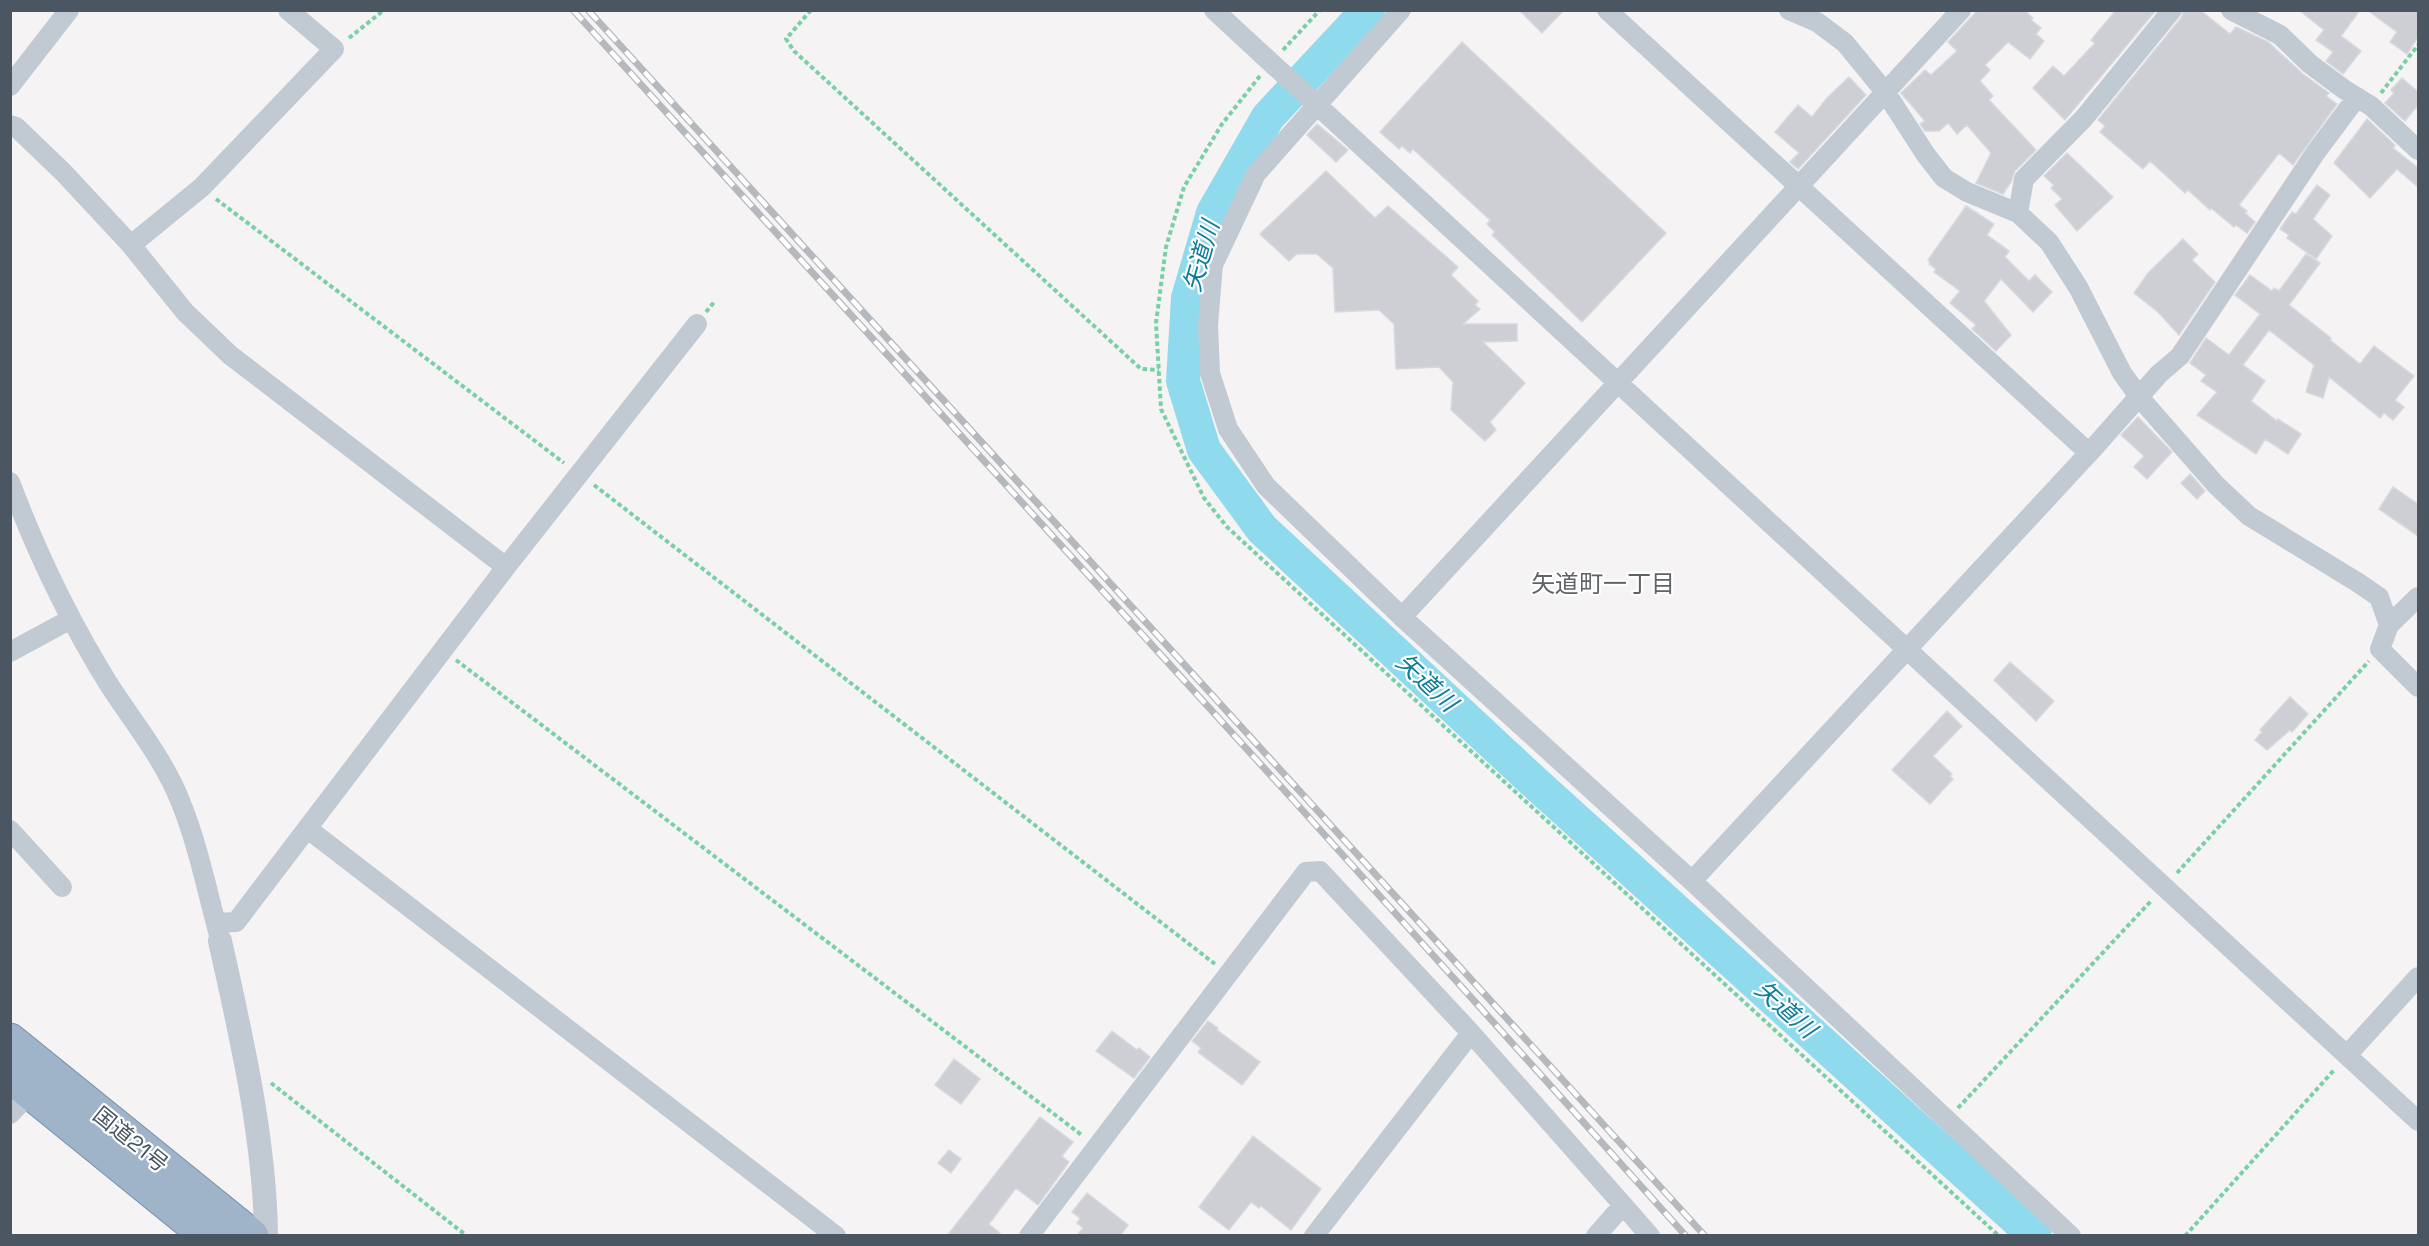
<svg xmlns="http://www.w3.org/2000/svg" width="2429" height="1246" viewBox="0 0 2429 1246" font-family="'Space Grotesk','Noto Sans JP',sans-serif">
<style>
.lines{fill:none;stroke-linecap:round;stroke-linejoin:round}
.river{stroke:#90daee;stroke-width:34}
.building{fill:#cdcfd5;stroke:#d7d9de;stroke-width:1.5}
.trunk-casing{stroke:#7690ad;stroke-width:35}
.path{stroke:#7ad0a6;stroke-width:4;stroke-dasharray:4.5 3;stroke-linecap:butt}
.minor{stroke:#c1cad2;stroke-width:20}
.tertiary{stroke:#c1cad2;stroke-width:24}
.trunk{stroke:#9fb4c9;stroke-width:33}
.rail-casing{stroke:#b5b8bd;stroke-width:7}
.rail{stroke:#fff;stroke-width:4.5;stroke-dasharray:14;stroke-linecap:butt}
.labels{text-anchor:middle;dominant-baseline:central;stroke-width:4.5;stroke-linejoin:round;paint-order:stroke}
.street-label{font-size:22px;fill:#4a5661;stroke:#fff}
.water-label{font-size:24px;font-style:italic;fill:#0c7c9b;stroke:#fff}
.neighbourhood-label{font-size:24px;fill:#5f6368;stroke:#fff}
</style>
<rect width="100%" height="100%" fill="#f5f3f3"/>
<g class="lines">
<path class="river" d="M1368,10L1268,117L1213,213L1188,298L1183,381L1204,450L1262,529L1533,781L2035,1236"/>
</g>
<path class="building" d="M1519,10H1564L1542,33Z
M1978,10H2024L2033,18L2031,20L2041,28L2036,34L2044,41L2030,59L2008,42L1985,65L1990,70L1980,81L1993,96L1989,100L2036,150L2015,171L2011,182L2003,194L1976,183L1991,153L1967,125L1957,134L1948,123L1939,131H1925L1920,124L1925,121L1901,93L1925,70L1931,75L1957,51L1948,42Z
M2116,10H2156L2065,120L2033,88L2053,66L2064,76L2095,43L2091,40Z
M2184,10H2200L2230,34L2236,27L2268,42L2303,74L2329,93L2326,96L2337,104L2293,165L2279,153L2239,205L2247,211L2245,213L2255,222L2247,233L2236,225L2234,227L2211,208L2210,210L2188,190L2185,193L2150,161L2143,169L2100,132L2105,126L2098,120L2181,18Z
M2299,10H2360L2341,36L2361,51L2343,74L2326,61L2333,52L2316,40L2324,30Z
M2367,10H2418V37L2407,54L2390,42L2397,32Z
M1462,42L1666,233L1582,322L1492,235L1495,232L1487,224L1490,220L1413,149L1410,153L1402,146L1399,149L1380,132Z
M1849,77L1866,95L1798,169L1790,162L1799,153L1775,132L1798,105L1812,117L1827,98Z
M2402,78L2418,92V105L2405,121L2385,103L2394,93L2391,90Z
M2367,119L2395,145L2393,148L2418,168V187L2397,169L2370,198L2334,163Z
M1317,124L1348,150L1336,162L1307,135Z
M2067,153L2113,197L2077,231L2055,205L2062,199L2051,188L2054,185L2044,176Z
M1326,171L1375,218L1388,206L1458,267L1451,275L1478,301L1475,305L1480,309L1463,324H1517V341L1483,342L1525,383L1490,422L1496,430L1485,441L1451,410L1453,382L1439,367L1396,369L1394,324L1379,310L1335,312L1333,268L1317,254H1297L1289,261L1260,234Z
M2317,185L2330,195L2313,219L2332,236L2316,259L2287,238L2289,235L2280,229L2292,212L2296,214Z
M1966,206L1994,224L1987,235L2009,251L2005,257L2029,281L2035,275L2052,292L2033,312L2001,279L1984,301L2011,335L1996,351L1972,329L1976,325L1950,303L1960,291L1934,272L1936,269L1929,264L1930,262L1928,260Z
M2183,239L2198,254L2192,260L2215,282L2179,335L2158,312L2134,293L2148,273Z
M2306,254L2320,263L2289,305L2331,338L2330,340L2360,364L2374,346L2414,376L2395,400L2404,407L2393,420L2384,413L2380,418L2329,377L2323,398L2306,392L2314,365L2269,330L2243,365L2265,381L2251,401L2277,421L2278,419L2301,434L2288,454L2265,439L2256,454L2197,415L2217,392L2201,381L2206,375L2190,363L2206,338L2229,355L2260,314L2235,295L2250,275L2272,291L2274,288L2279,291Z
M2138,417L2172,452L2147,479L2134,467L2144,456L2121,435Z
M2190,474L2205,491L2197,499L2181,483Z
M2393,487L2418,504V536L2379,509Z
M2010,662L2054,701L2036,721L1994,680Z
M2290,697L2308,714L2292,732L2290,730L2267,750L2255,740L2262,732L2260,730Z
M1947,711L1962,726L1933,756L1952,774L1950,776L1953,779L1930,804L1892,770Z
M1208,1021L1218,1028L1217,1030L1260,1062L1242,1085L1198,1052L1201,1048L1192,1041Z
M1112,1031L1137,1050L1139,1048L1150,1057L1134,1078L1096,1051Z
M954,1059L980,1079L961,1104L935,1085Z
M1040,1117L1073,1142L1062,1156L1069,1162L1038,1205L1016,1188L989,1224L1003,1236H947Z
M1253,1136L1321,1189L1291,1230L1261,1206L1259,1208L1251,1202L1229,1230L1199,1207Z
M949,1150L961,1159L951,1173L938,1163Z
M1087,1193L1128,1225L1120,1236H1077L1083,1228L1077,1223L1080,1218L1072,1212Z"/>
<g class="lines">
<defs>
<path id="trunk" d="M10,1040L252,1236
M10,1076L207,1236"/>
</defs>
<use href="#trunk" class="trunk-casing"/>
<path class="path" d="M811,10L786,39L794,51L1141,369L1159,370
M349,38L384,10
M1283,50L1320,10
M1260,76L1222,124L1184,187L1166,247L1156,323L1161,409L1204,498L1227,527L1999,1236
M2381,93L2418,45
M216,199L564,463
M706,312L715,301
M594,485L1215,964
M456,660L1083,1136
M2177,873L2369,661
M271,1083L467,1236
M1958,1108L2151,901
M2185,1236L2335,1069"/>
<path class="minor" d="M1214,10L2418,1121
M1401,10L1256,174L1213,265L1208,325L1210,373L1228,429L1266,486L1402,617L1692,881L2071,1236
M1607,10L2089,453L1692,881
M1789,10L1817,22L1845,43L1886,93L1926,155L1944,178L1967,192L2018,213L2049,242L2078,287L2122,373L2140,398L2216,485L2249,516L2357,582L2379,597L2389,625
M2231,10L2280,35L2310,64L2345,90L2371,106L2418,150
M10,86L69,10
M10,125L16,127L63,172L131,245L185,312L230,355L506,567
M2018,213L2024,179L2084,118L2172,10
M131,245L202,187L334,49L288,10
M2089,453L2159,374L2180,356L2316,152L2357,97
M10,482C36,551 69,620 108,683C133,722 164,759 181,803C198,845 207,891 219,935
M2418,597L2389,625L2380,649L2418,687
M1402,617L1961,10
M10,652L71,619
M308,829L836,1236
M10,830L62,887
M216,923L236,922L506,567L697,324
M1471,1033L1623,1205L1596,1236
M2348,1054L2418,977
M10,1114L30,1093
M1623,1205L1650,1236
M1029,1236L1306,872L1320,871L1471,1033L1314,1236"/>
<path class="tertiary" d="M220,941C241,1035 265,1139 266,1236"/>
<use href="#trunk" class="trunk"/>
<defs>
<path id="rail" d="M573,10L1295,802L1686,1236
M588,10L1705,1236"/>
</defs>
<use href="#rail" class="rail-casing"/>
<use href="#rail" class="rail"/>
</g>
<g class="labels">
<g class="street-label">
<text transform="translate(131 1139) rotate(39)">国道21号</text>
</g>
<g class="water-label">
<text transform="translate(1201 256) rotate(-74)">矢道川</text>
<text transform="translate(1427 682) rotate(43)">矢道川</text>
<text transform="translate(1786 1009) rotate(42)">矢道川</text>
</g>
<g class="neighbourhood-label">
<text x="1603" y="583">矢道町一丁目</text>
</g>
</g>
<rect width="2429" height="1246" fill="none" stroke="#4a5661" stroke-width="24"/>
</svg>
